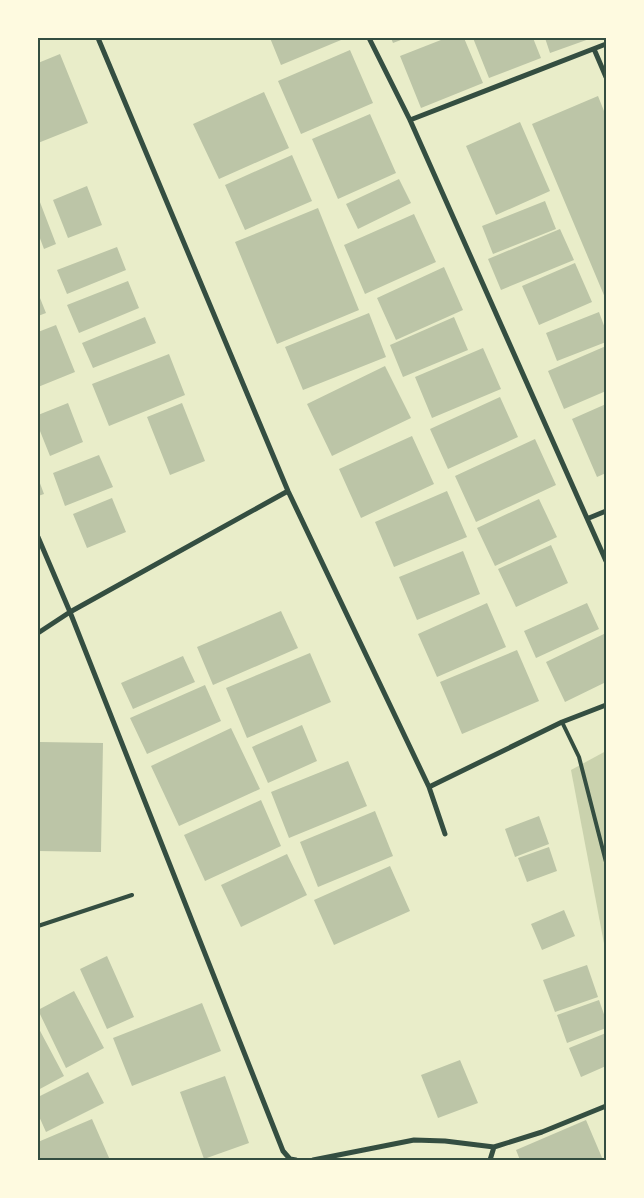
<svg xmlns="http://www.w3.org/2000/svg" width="644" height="1198" viewBox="0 0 644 1198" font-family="'Fira Sans Condensed',sans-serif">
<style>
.green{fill:#cad2ad}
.building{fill:#bcc5a7}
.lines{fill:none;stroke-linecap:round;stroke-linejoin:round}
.service{stroke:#344e41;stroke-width:4}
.minor{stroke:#344e41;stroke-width:5}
.neatline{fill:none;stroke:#344e41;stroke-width:2}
</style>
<rect width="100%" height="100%" fill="#e9edc9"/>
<path class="green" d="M606,751V954L571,770Z"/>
<path class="building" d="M270,38H339L341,40L281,65Z
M391,38H406L393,43Z
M446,38H464L483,83L421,108L400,56Z
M473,38H533L541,58L489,78Z
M545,38H592L550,53Z
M350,50L373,103L301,134L278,81Z
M60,54L88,123L38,143V63Z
M264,92L289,148L219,179L193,124Z
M598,96L606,116V300L532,124Z
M370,114L396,173L338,199L312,139Z
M520,122L550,191L496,215L466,146Z
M292,155L312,201L245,230L225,185Z
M399,179L411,203L358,229L346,204Z
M87,186L102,225L68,238L53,200Z
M38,197L56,244L44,249L38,233Z
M545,201L556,229L493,254L482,226Z
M318,208L359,310L277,344L235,242Z
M414,214L436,262L365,294L344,245Z
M560,229L574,260L501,290L488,259Z
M117,247L126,270L67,294L57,270Z
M575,263L592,302L539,325L522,286Z
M444,267L463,310L396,340L377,298Z
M128,281L139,308L79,333L67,305Z
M38,293L46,313L38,316Z
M599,312L606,331V342L557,361L546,333Z
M369,313L386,357L303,390L285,347Z
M145,317L156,343L93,368L82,343Z
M454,317L468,350L403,377L390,345Z
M56,325L75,372L38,387V332Z
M606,346V391L564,409L548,371Z
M483,348L501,389L432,418L415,377Z
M169,354L185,395L109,426L92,384Z
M385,366L411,418L332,456L307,404Z
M500,397L518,437L448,469L430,429Z
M68,403L83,442L50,456L38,426V415Z
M182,403L205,461L170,475L147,417Z
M606,404V473L597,477L572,419Z
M412,436L434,484L361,518L339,469Z
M535,439L556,485L476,522L455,476Z
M99,455L113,487L65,506L53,473Z
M38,478L44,494L38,496Z
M447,491L467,537L394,567L375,522Z
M112,498L126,532L87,548L73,514Z
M539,499L557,537L495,566L477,528Z
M551,545L568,583L516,607L498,569Z
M463,551L480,594L417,620L399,577Z
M487,603L506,647L437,677L418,634Z
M587,603L599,629L536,658L524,631Z
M281,611L298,648L213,685L197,647Z
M606,633V682L565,702L546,662Z
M517,650L539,701L462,734L440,682Z
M310,653L331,702L247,738L226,688Z
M183,656L195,682L133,709L121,683Z
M205,685L221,721L147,754L130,718Z
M302,725L317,761L268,783L252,747Z
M231,728L260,789L179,826L151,766Z
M40,742L103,743L101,852L38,851Z
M348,761L367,806L289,838L271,792Z
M261,800L281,846L205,881L184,835Z
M375,811L393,856L318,887L300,842Z
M539,816L549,844L515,857L505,829Z
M549,847L557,871L527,882L518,858Z
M287,854L307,895L241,927L221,885Z
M390,866L410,911L334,945L314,900Z
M564,910L575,936L542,950L531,924Z
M107,956L134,1017L107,1029L80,969Z
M587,965L598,997L555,1012L543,980Z
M74,991L104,1048L66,1068L38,1010Z
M599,1000L606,1020V1028L567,1043L557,1015Z
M202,1003L221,1051L132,1086L113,1038Z
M38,1027L64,1076L38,1090Z
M606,1033V1066L581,1077L569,1048Z
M460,1060L478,1103L438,1118L421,1075Z
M88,1072L104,1103L46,1132L38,1114V1097Z
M225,1076L249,1143L204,1159L180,1092Z
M92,1119L110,1160H38V1142Z
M586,1120L603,1160H520L516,1150Z"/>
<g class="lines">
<path class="service" d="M562,722L579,757L606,862
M38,926L132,895"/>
<path class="minor" d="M98,38L288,491L429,787L445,834
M369,38L410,120L606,561
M594,49L606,77
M410,120L606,44
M589,518L606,511
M38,537L70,612L283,1151L290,1159L296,1160
M38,633L70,612L288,491
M429,787L562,722L606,705
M313,1160L414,1140L445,1141L494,1147L542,1132L606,1106
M490,1160L494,1147"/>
</g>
<rect width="644" height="1198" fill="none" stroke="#fefae0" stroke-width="78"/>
<rect x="39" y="39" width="566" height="1120" class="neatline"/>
</svg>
